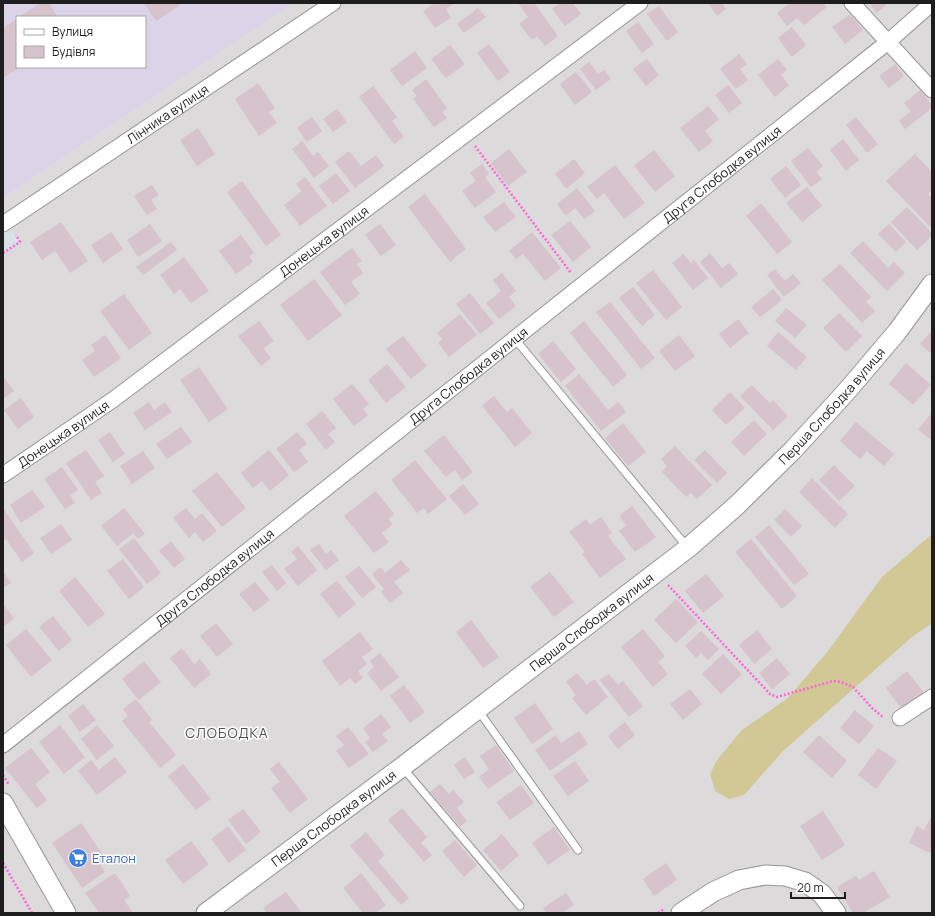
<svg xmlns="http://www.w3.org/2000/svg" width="935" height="916" viewBox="0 0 935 916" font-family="Manrope,sans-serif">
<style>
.residential{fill:#dcdadb}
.industrial{fill:#dbd4e9;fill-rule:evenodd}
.forest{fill:#d1c895}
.plaza{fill:#d7e3e5}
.building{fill:#d6c3cb}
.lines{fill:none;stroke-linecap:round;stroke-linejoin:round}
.service-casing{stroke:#959595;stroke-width:9}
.minor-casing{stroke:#959595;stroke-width:17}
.tertiary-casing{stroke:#959595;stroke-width:21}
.path{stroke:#ff64d9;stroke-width:2.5;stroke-dasharray:2 2;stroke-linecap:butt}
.service{stroke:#fff;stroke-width:7}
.minor{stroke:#fff;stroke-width:15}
.tertiary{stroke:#fff;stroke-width:19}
.labels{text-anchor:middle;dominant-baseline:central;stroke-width:3;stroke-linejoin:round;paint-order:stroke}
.street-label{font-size:13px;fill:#1e1e1e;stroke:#fff}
.shop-label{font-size:13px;fill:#366cbe;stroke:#fff;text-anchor:start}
.neighbourhood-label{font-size:14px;letter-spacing:1px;fill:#515151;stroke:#fff}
</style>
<rect width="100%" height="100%" fill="#efe3e5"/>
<path class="residential" d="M294,3H932V913H3V198Z"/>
<path class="industrial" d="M3,3H294L3,198ZM17,17H145V67H17Z"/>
<path class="forest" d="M932,534V623L912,637L783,751L744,795L729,799L715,791L710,774L717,760L742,730L788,698L828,651L882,577Z"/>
<path class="plaza" d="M3,218L20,242L3,253Z"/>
<path class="building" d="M40,3H49L58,17H19Z
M144,3H183L156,21Z
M435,3H455L446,9L451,18L435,28L423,11Z
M518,3H534L558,36L545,46L537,36L532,40L519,24L528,17Z
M560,3H573L581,14L565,26L552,9Z
M708,3H722L726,9L717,16Z
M790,3H823L827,7L804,25L797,18L787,26L777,13Z
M869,3H888L877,13Z
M659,6L678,32L667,41L647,14Z
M478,8L486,17L464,33L457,24Z
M850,14L863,30L845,44L832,27Z
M17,19V67H20L3,78V28Z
M638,22L654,44L642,53L626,31Z
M792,27L806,45L792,57L778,38Z
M489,44L510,72L498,81L477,53Z
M450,45L465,64L446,78L431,59Z
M415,51L427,68L402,86L390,70Z
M739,54L747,64L740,69L748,80L736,89L720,69Z
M647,59L659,75L646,86L633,69Z
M778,59L787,70L781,75L789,85L775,97L758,75Z
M589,62L598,74L604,70L611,79L596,90L580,69Z
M895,64L904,76L889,88L879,76Z
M576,72L592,92L575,105L560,84Z
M426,79L447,108L442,112L447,118L434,127L413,99L417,96L412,90Z
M258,83L275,108L269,112L277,123L259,136L235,99Z
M728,85L742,103L729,113L715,95Z
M373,86L397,117L392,121L404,137L394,144L359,97Z
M920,90L932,105V108L905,129L899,121L911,111L904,103Z
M708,106L719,119L705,131L713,141L699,152L680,128Z
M337,109L347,122L333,132L323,119Z
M312,117L322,131L307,142L297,128Z
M856,117L878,144L867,153L846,125Z
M198,128L215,154L197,166L180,140Z
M843,139L859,160L846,171L830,150Z
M302,141L313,156L318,152L329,166L314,178L292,149Z
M808,148L823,166L816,172L822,179L811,187L791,161Z
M509,149L527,172L508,186L491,163Z
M654,150L675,176L655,192L634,166Z
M349,151L361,166L376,155L384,166L355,188L335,162Z
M915,154L932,172V190L928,194L932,198V229L886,181Z
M574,159L585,173L566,189L555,174Z
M482,164L489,174L485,177L496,192L475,208L462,191L476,181L470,173Z
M615,165L645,203L624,219L604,193L597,199L587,187Z
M786,166L801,185L785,198L770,179Z
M336,173L350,191L333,204L319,186Z
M305,177L327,206L300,226L284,205L302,191L296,184Z
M242,181L281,235L266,246L227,192Z
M152,185L159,195L151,200L157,209L147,215L134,196Z
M807,187L822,206L802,222L786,203Z
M577,188L595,211L584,219L575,208L566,216L557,204Z
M425,194L466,249L450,262L408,207Z
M504,202L516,217L495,232L483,217Z
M761,203L792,242L777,254L746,216Z
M907,207L932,233V236L917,250L891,222Z
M570,221L591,247L573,262L551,235Z
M61,222L88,261L70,273L55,251L42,260L30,242Z
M150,224L162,241L138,257L127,240Z
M380,224L396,245L381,256L365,235Z
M889,224L906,242L896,252L878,234Z
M111,232L123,249L103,263L91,245Z
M532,232L561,268L545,281L523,254L516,259L509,251Z
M241,235L254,253L249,256L253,262L236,274L219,251Z
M863,241L888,268L894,262L905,273L887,291L850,253Z
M171,242L177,250L143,275L136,267Z
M352,248L362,261L357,264L363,273L351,282L360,294L345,305L320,272Z
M710,253L722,268L729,263L738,274L721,288L700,262Z
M683,254L691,263L694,260L708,278L693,290L672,263Z
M184,257L209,291L191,303L180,289L174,294L160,275Z
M840,264L871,297L866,302L875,311L862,323L822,280Z
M775,269L785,281L793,274L801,283L784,297L767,275Z
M653,270L682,307L666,320L636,283Z
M502,273L516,291L509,297L516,306L499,319L486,303L501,291L493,280Z
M314,279L342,315L308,341L280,305Z
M633,287L655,315L642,326L619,298Z
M773,289L782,300L760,317L751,307Z
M470,293L494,323L480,334L456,304Z
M124,294L152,333L129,350L100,311Z
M610,302L655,358L641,369L596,312Z
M786,308L807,325L795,338L775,321Z
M839,313L862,336L846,352L823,328Z
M460,314L477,335L449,357L438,343L442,339L437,333Z
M738,319L749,333L730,348L719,334Z
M259,321L274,341L263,348L271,358L261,366L238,336Z
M584,321L627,375L613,387L570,333Z
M932,330V354L920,344Z
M778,332L807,357L796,370L767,346Z
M105,335L121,358L94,377L82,360L95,351L91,345Z
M679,335L695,356L675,371L659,351Z
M403,336L427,366L411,379L386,349Z
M553,341L576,369L561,382L538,354Z
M906,363L931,385L913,405L889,384Z
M387,364L406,387L386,403L368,380Z
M199,367L228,409L209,422L180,380Z
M579,374L608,410L618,402L626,412L601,431L565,386Z
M3,376L14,391L3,399Z
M352,384L369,404L363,409L368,415L354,426L333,399Z
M752,385L770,403L773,400L788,416L773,430L740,396Z
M730,392L745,408L726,425L712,410Z
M494,396L507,412L512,408L532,433L515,447L482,406Z
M21,398L34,417L18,429L4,410Z
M149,402L154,410L165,402L172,412L145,430L133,413Z
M322,411L336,428L328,434L335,442L326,450L306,424Z
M932,413V441L918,429Z
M754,420L767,434L744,456L731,442Z
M856,422L894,454L884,466L867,451L860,459L840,441Z
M623,423L646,452L628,466L605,438Z
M181,427L192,442L167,459L156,444Z
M110,432L125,454L113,462L98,440Z
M297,432L307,444L299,450L308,462L294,472L276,449Z
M444,435L473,472L462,480L455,470L446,477L424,451Z
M675,446L712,485L697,499L691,493L686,497L662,472L667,466L661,459Z
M86,450L104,476L95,482L102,493L91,500L66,463Z
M269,450L289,475L270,491L262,481L253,488L241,473Z
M705,450L727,473L717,483L694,460Z
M143,451L155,468L132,484L120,466Z
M415,460L447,499L428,514L424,508L417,513L391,480Z
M834,465L855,486L839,501L819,480Z
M62,467L78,490L70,495L75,503L65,509L44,479Z
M217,472L246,508L222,527L192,491Z
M812,478L848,514L835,528L799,492Z
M463,484L479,504L465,515L449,496Z
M32,490L45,507L21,523L10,505Z
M376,491L394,514L388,519L393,524L382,533L389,542L374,553L344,516Z
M632,506L656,537L635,552L619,531L626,525L619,516Z
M3,508L34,553L22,562L6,539L3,541Z
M124,508L145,534L138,539L133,533L117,546L101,526Z
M186,508L195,519L202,513L217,531L203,542L195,532L189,538L173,518Z
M785,509L802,526L791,537L774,520Z
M601,517L612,533L608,536L626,559L600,578L582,554L585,552L569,532L586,519L590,525Z
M61,524L72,540L51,554L40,538Z
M769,525L809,574L794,585L755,537Z
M134,538L161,573L147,584L119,549Z
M751,539L797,596L782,609L735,552Z
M171,541L185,559L174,568L159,551Z
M319,544L326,554L331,550L339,560L326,570L310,550Z
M298,546L317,570L298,586L284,569L297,559L291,552Z
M123,559L144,587L129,599L107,571Z
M401,560L410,570L394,582L403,593L390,603L381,592L384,589L372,574L381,567L385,573Z
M272,565L286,583L277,591L262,572Z
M359,566L376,587L362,598L345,577Z
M3,571L11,583L3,588Z
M550,572L574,602L554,617L530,587Z
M706,574L724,596L703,613L685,591Z
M75,577L105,614L88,627L59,591Z
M337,581L356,604L339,618L320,594Z
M255,582L270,600L254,612L239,594Z
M676,599L698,622L676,643L654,620Z
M3,604L14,618L3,627Z
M53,616L72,640L59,651L39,627Z
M471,620L499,657L483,668L456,632Z
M216,623L233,644L217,657L200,636Z
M26,629L52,660L31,677L6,645Z
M643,629L665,656L658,662L668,674L653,687L621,647Z
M757,630L772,649L754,664L739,645Z
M701,631L719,649L708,660L701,653L696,658L685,646Z
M360,632L373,649L362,657L367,664L358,671L363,678L355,684L350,678L340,686L322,661Z
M182,648L194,664L200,659L211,674L194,688L170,658Z
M380,653L399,677L381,691L367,673L374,667L370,661Z
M723,654L742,674L721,694L702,674Z
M777,658L790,674L772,689L759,673Z
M144,661L161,682L139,700L122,679Z
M907,671L925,694L904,712L886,688Z
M577,673L587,685L594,679L608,697L586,715L572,698L576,695L566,682Z
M609,674L618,685L623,681L643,706L629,717L600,680Z
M404,685L425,712L410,723L390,696Z
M690,689L702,704L683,720L670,704Z
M136,699L152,720L149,722L176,755L160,768L122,721L128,716L123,709Z
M535,703L553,729L532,744L514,718Z
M83,704L96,720L80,732L68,716Z
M855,710L874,726L859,744L840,728Z
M381,714L391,727L382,734L388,741L373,752L365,742L370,738L363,728Z
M625,722L635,735L618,749L608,736Z
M60,725L85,757L64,774L39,742Z
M97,725L114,746L97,760L81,739Z
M348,727L369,754L349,768L336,751L344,745L336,736Z
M579,731L588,744L550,771L535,750L556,735L561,743Z
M819,735L847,761L832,778L803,752Z
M496,745L514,771L488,789L479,777L489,769L480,756Z
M31,748L50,772L35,784L47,800L37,808L5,768Z
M878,748L897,761L876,789L858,775Z
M115,757L127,772L97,795L78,771L91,760L99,770Z
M465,757L475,772L464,779L454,765Z
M575,761L589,781L568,796L553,776Z
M279,762L308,799L290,813L271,788L280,782L270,769Z
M183,764L211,799L196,810L168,776Z
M440,784L449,794L453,790L464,802L457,808L467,821L460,827L430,792Z
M521,785L534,803L510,820L496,802Z
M402,808L427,837L421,843L432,855L424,862L388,820Z
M243,809L261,832L246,844L228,820Z
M823,811L845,845L822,860L800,826Z
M932,815V849L930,853L909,843L917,826L924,830Z
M81,823L108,862L101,866L105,872L82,888L52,843Z
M228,826L246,850L229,863L211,839Z
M554,827L570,850L548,865L532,843Z
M366,832L385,855L378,861L409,898L401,905L350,846Z
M502,834L519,855L501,871L483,850Z
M455,840L477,865L464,877L442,851Z
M191,841L209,864L183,884L165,860Z
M666,863L677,880L654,896L643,879Z
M874,871L890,897L863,913H853L837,887L856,876L859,880Z
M115,873L130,896L124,900L133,913H99L85,893Z
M361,873L386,905L376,913H363L343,888Z
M286,892L302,913H267L263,908Z
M566,893L574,905L562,913H546L543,908Z"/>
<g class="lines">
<defs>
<path id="service" d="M515,339L688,548
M478,710L578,850
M403,768L520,906"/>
<g id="minor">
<path d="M852,3L932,90"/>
<path id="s1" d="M3,224L333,3"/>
<path id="s2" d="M3,475L114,399L640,3"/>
<path d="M900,718L932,697"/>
<path id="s3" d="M3,745L888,42L932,3"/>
</g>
<g id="tertiary">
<path d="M3,803L66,913"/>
<path id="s4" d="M206,913L402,767L688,548L736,506L793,450L846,392L897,332L932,284"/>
<path d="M681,913L713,892L739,880L765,875L785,876L805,882L822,894L836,913"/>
</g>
</defs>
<use href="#service" class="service-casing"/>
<use href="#minor" class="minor-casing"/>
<use href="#tertiary" class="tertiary-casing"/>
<path class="path" d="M475,146L571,273
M3,253L20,242L16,235
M668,585L770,694L777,697L833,681L841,682L853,687L873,709L884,718
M3,775L9,785
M3,863L32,913
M658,913L664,909"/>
<use href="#service" class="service"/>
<use href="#minor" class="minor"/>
<use href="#tertiary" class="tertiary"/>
</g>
<defs>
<symbol id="supermarket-disc" viewBox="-11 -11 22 22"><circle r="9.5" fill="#3f7fe0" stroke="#fff"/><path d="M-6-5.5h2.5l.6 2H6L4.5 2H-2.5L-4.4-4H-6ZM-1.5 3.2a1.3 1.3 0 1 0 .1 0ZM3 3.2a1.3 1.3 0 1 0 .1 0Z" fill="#fff"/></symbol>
</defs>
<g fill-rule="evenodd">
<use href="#supermarket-disc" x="67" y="847" width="22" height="22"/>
</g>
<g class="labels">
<g class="street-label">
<text stroke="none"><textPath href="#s1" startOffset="198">Лінника вулиця</textPath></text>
<text stroke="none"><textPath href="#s3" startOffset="918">Друга Слободка вулиця</textPath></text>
<text stroke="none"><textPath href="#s2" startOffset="397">Донецька вулиця</textPath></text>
<text stroke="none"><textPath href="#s3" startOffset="594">Друга Слободка вулиця</textPath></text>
<text stroke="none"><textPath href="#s4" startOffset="807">Перша Слободка вулиця</textPath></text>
<text stroke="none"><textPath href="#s2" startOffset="73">Донецька вулиця</textPath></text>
<text stroke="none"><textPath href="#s3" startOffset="270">Друга Слободка вулиця</textPath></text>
<text stroke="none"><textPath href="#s4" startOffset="483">Перша Слободка вулиця</textPath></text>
<text stroke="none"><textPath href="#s4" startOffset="159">Перша Слободка вулиця</textPath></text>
</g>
<g class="shop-label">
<text x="92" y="858">Еталон</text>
</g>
<g class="neighbourhood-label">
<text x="227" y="732">СЛОБОДКА</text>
</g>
</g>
<rect width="935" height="916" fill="none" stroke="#1e1e1e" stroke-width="8"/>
<rect x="16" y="16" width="130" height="52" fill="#ffffff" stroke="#a5a5a5"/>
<rect x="24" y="29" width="20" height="6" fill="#ffffff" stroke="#a5a5a5"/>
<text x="52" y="36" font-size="12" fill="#1e1e1e">Вулиця</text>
<rect x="24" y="46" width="20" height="12" fill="#d6c3cb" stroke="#a5a5a5"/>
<text x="52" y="56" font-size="12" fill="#1e1e1e">Будівля</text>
<path d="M791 892v6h54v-6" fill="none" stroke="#1e1e1e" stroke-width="2"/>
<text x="797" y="892" font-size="12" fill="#1e1e1e" stroke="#ffffff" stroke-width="3" paint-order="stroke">20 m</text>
</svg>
